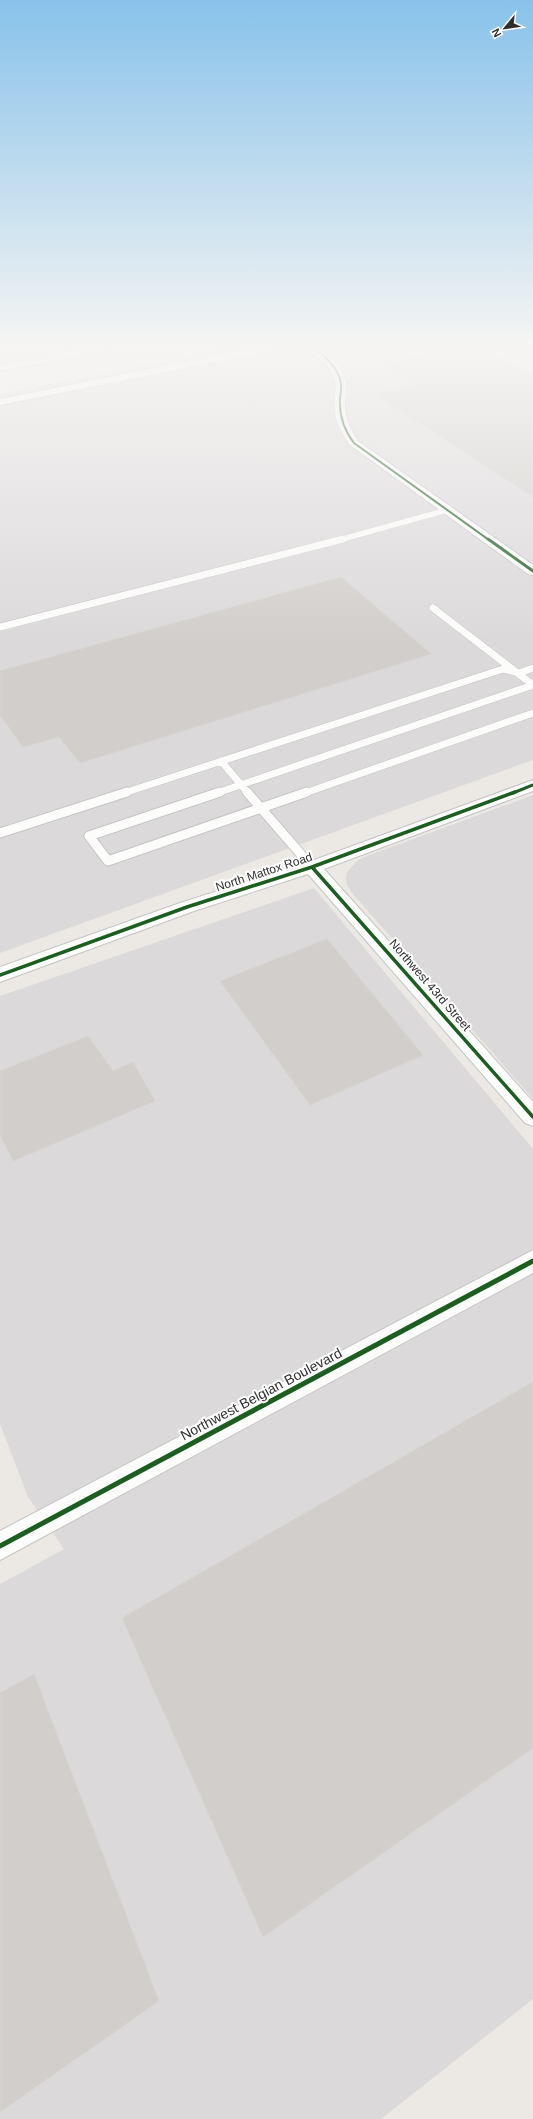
<svg xmlns="http://www.w3.org/2000/svg" width="533" height="2119" viewBox="0 0 533 2119" font-family="Helvetica,sans-serif">
<style>
.industrial{fill:#dcd9db}
.building{fill:#d1cecb;stroke:#d7d4d0}
.lines{fill:none;stroke-linecap:round;stroke-linejoin:round}
.service-far2-casing{stroke:#c5c4c5;stroke-width:6}
.service-far1-casing{stroke:#c5c4c5;stroke-width:8}
.service-casing{stroke:#c5c4c5;stroke-width:11}
.minor-casing{stroke:#c5c4c5;stroke-width:2}
.secondary-casing{stroke:#c5c4c5;stroke-width:2}
.service-far2{stroke:#fcfcfb;stroke-width:5.5}
.service-far1{stroke:#fcfcfb;stroke-width:7}
.service{stroke:#fcfcfb;stroke-width:9}
.minor{fill:#fcfcfb;fill-rule:evenodd}
.secondary{fill:#fcfcfb;fill-rule:evenodd}
.cycleway-far3-casing{stroke:#fff;stroke-width:3.5}
.cycleway-far2-casing{stroke:#fff;stroke-width:5}
.cycleway-far1-casing{stroke:#fff;stroke-width:6}
.cycleway-casing{stroke:#fff;stroke-width:8}
.cycleway-far3{stroke:#1b5e20;stroke-width:2}
.cycleway-far2{stroke:#1b5e20;stroke-width:3}
.cycleway-far1{stroke:#1b5e20;stroke-width:3.5}
.cycleway{stroke:#1b5e20;stroke-width:5}
.labels{text-anchor:middle;dominant-baseline:central;stroke-width:4;stroke-linejoin:round;paint-order:stroke}
.street-label{font-size:12px;fill:#2e2e2e;stroke:#fff}
.near-street-label{font-size:14px;fill:#2e2e2e;stroke:#fff}
</style>
<rect width="100%" height="100%" fill="#ece8e4"/>
<path class="industrial" d="M242,345H533V760L0,953V394Z
M533,795V1099L353,894L347,885L346,879L347,872L357,861L364,857Z
M314,888L533,1149V1999L381,2119H0V1584L64,1549L28,1497L0,1424V996Z"/>
<path class="building" d="M457,348L468,353L485,349L533,376V497L375,394L414,385L378,363Z
M341,577L431,654L80,763L59,737L23,747L0,715V671Z
M327,939L423,1055L310,1105L220,981Z
M88,1036L113,1071L133,1062L155,1101L13,1161L0,1135V1071Z
M533,1382V1748L263,1937L122,1618Z
M34,1674L159,2001L0,2112V1693Z"/>
<g class="lines">
<defs>
<path id="service-far2" d="M339,540L447,510"/>
<path id="service-far1" d="M433,608L533,685
M0,627L343,539
M221,761L248,793
M124,793L503,669L519,673L533,668
M217,793L533,685
M305,793L533,713"/>
<path id="service" d="M220,792L89,836L108,861L307,792
M247,792L312,867
M0,833L127,792"/>
<path id="minor" d="M18,345H38L51,350L46,353Z
M269,345H291L286,348L0,405V399Z
M305,345H317C329,355 344,367 346,384C347,389 346,395 345,400C344,415 349,428 358,441L533,565V575L528,574L350,445C339,431 333,417 335,399C335,390 337,383 333,375C327,361 314,356 305,345Z
M0,346L4,347L5,351L0,354Z
M533,780V791L324,869L533,1102V1126L525,1123L308,874L194,911L0,982V967L180,903L306,863Z
M533,1250V1273L0,1560V1531Z"/>
<path id="secondary" d="M103,345H127L122,348L0,371V365Z"/>
</defs>
<use href="#service-far2" class="service-far2-casing"/>
<use href="#service-far1" class="service-far1-casing"/>
<use href="#service" class="service-casing"/>
<use href="#minor" class="minor-casing"/>
<use href="#secondary" class="secondary-casing"/>
<use href="#service-far2" class="service-far2"/>
<use href="#service-far1" class="service-far1"/>
<use href="#service" class="service"/>
<use href="#minor" class="minor"/>
<use href="#secondary" class="secondary"/>
<defs>
<path id="cycleway-far3" d="M310,345C323,355 338,366 341,383C342,389 340,394 340,399C339,416 344,430 354,443L489,540"/>
<path id="cycleway-far2" d="M488,539L533,571
M513,793L533,785"/>
<path id="cycleway-far1" d="M312,867L533,1117
M0,975L187,907L312,867L515,792"/>
<path id="cycleway" d="M0,1546L533,1261"/>
</defs>
<use href="#cycleway-far3" class="cycleway-far3-casing"/>
<use href="#cycleway-far2" class="cycleway-far2-casing"/>
<use href="#cycleway-far1" class="cycleway-far1-casing"/>
<use href="#cycleway" class="cycleway-casing"/>
<use href="#cycleway-far3" class="cycleway-far3"/>
<use href="#cycleway-far2" class="cycleway-far2"/>
<use href="#cycleway-far1" class="cycleway-far1"/>
<use href="#cycleway" class="cycleway"/>
</g>
<linearGradient id="sky" x2="0" y2="1"><stop stop-color="#88c2ea"/><stop offset="0.54" stop-color="#f6f5f3"/><stop offset="1" stop-color="#f6f5f3" stop-opacity="0"/></linearGradient>
<rect width="533" height="642" fill="url(#sky)"/>
<g class="labels">
<g class="street-label">
<text transform="translate(264 872) rotate(-18)">North Mattox Road</text>
<text transform="translate(430 985) rotate(49)">Northwest 43rd Street</text>
</g>
<g class="near-street-label">
<text transform="translate(261 1394) rotate(-28)">Northwest Belgian Boulevard</text>
</g>
</g>
<g transform="translate(505 28) rotate(241)" stroke="#ffffff" stroke-width="3" paint-order="stroke">
<path d="M0-3L7 15L0 10L-7 15Z" fill="#2e2e2e"/>
<text y="-6" font-size="11" font-weight="bold" text-anchor="middle" fill="#2e2e2e">N</text>
</g>
</svg>
